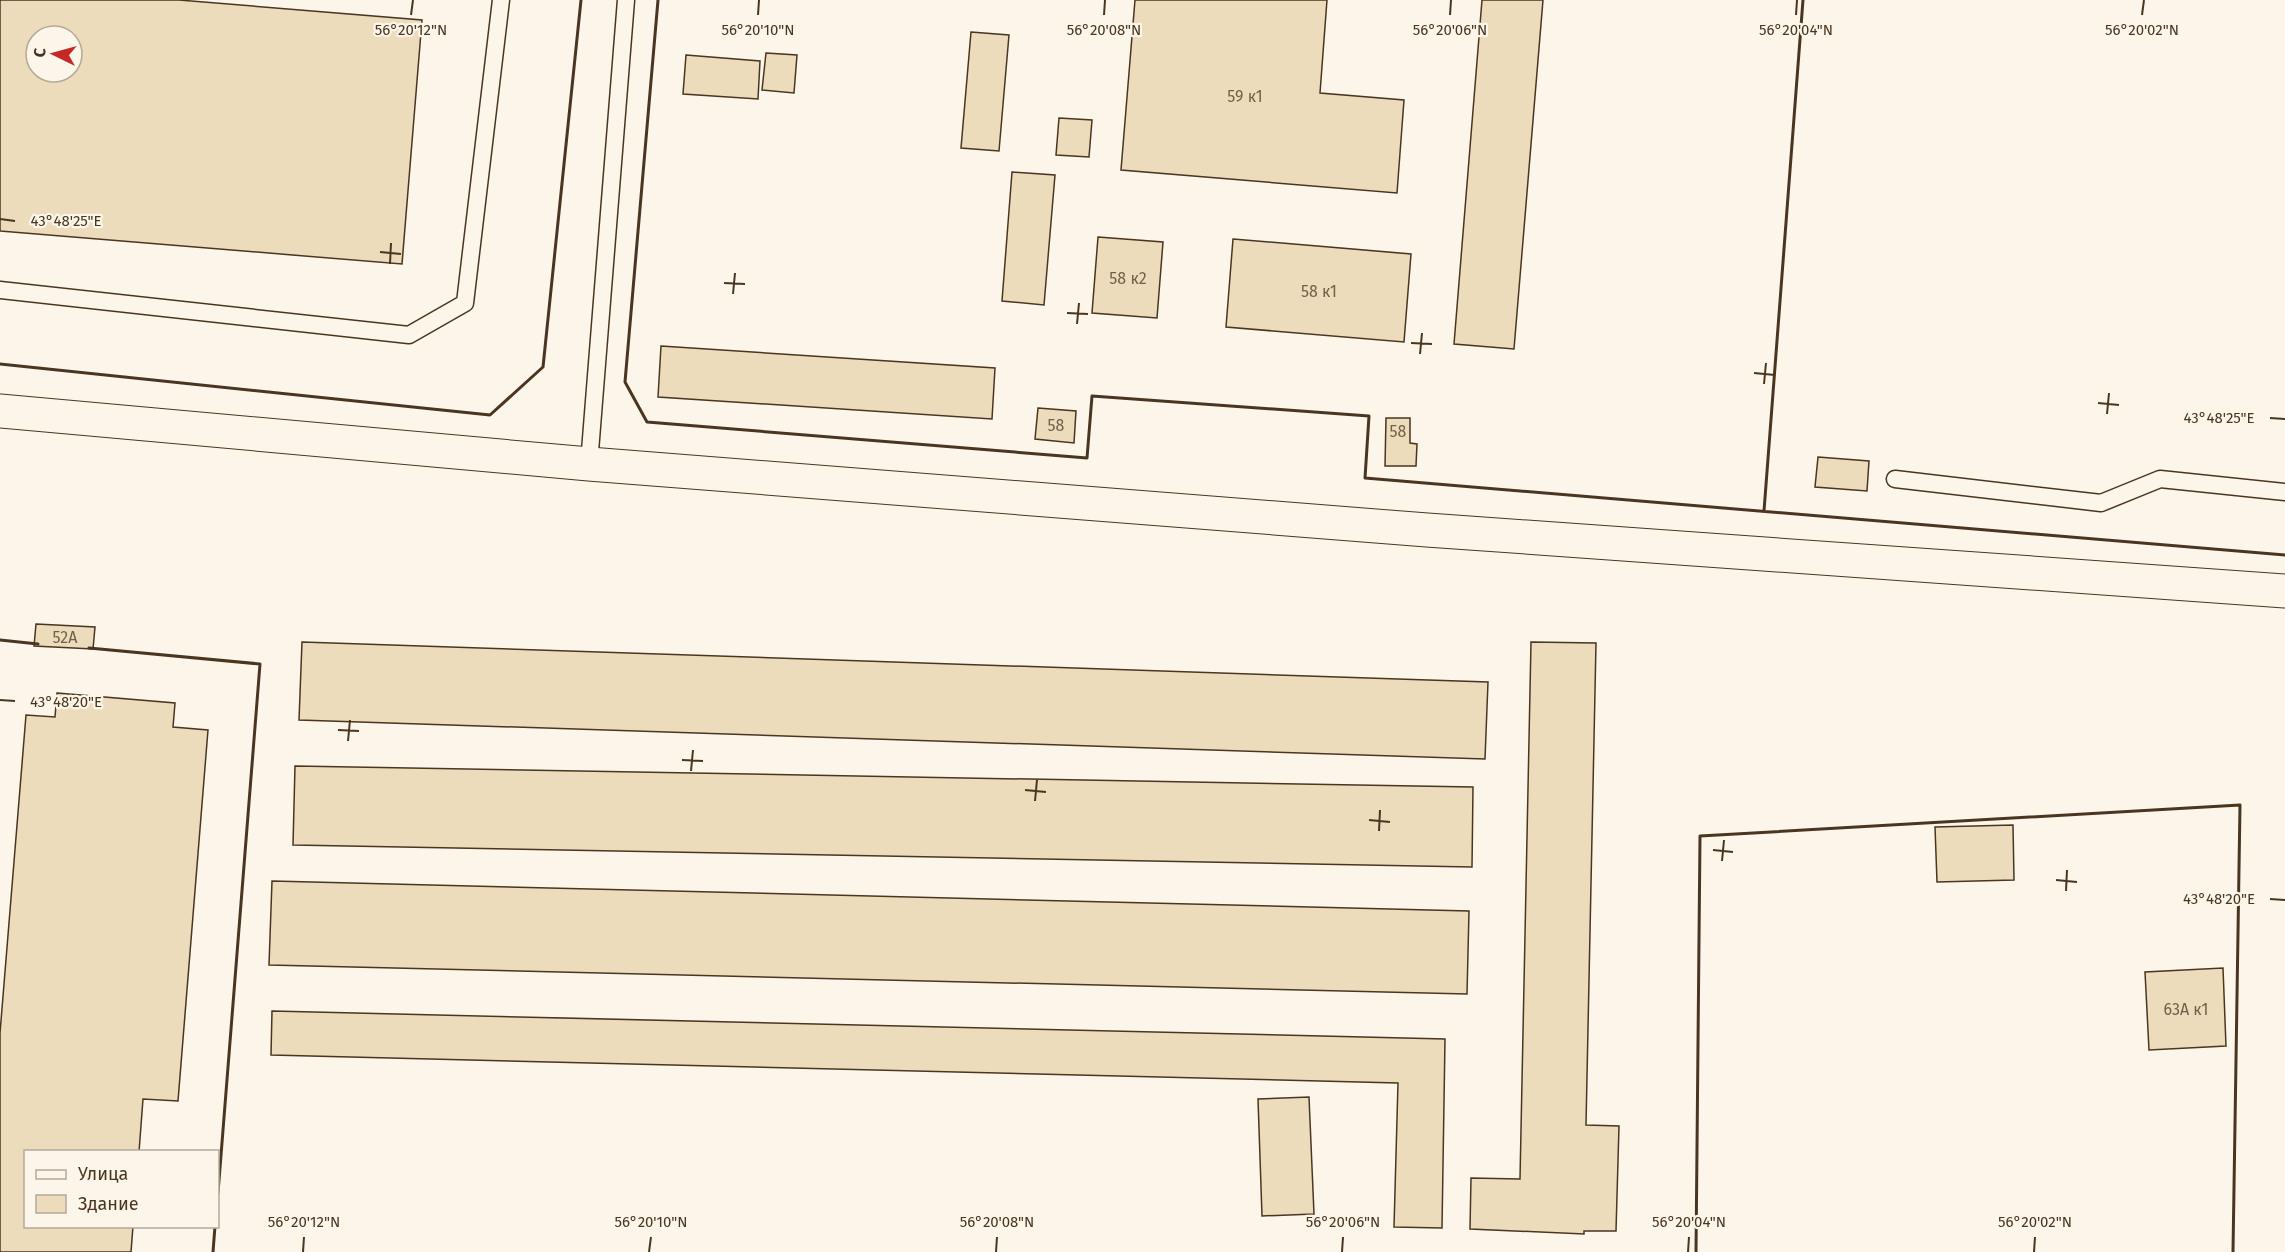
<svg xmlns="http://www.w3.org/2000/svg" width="2285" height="1252" viewBox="0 0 2285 1252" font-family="'Fira Sans',sans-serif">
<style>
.building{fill:#ecdcbc;stroke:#4a3520;stroke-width:1.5;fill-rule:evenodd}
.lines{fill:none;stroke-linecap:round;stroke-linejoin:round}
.lane-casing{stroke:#4a3520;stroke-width:19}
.secondary-casing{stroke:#4a3520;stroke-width:35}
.lane{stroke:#fbf6e9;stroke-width:16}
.secondary{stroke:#fbf6e9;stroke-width:33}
.wall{stroke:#4a3520;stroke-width:3}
.ticks{fill:none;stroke:#4a3520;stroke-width:2}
.labels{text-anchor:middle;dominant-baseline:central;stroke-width:4.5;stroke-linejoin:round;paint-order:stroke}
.number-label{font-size:16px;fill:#725f47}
.ticks-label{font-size:15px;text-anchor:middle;fill:#4a3520;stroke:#fbf6e9;stroke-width:4.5;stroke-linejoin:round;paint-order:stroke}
</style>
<rect width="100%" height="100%" fill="#fbf6e9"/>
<path class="building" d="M0,0H179L422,20L402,264L0,231ZM36,36H72V72H36Z
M1135,0H1327L1320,93L1404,100L1397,193L1121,170Z
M1482,0H1543L1514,349L1454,344Z
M971,32L1009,35L999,151L961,148Z
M766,53L797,55L794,93L762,90Z
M686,55L760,61L758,99L683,94Z
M1059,118L1092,120L1089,157L1056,155Z
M1012,172L1055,175L1044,305L1002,301Z
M1098,237L1163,242L1157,318L1092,313Z
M1233,239L1411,254L1404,342L1226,327Z
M661,346L995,368L992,419L658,397Z
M1038,408L1076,411L1074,443L1035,439Z
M1386,418H1410V443L1417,444L1416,466H1385Z
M1818,457L1869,461L1867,491L1815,487Z
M36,624L95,627L93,649L34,646Z
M302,642L1488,682L1485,759L299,720Z
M1531,642L1596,643L1586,1125L1619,1126L1616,1231H1584V1234L1470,1229L1471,1178L1520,1179Z
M57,693L175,703L173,727L208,730L178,1101L143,1099L139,1152H26V1226H133L131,1252H0V1033L26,715L55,717Z
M295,766L1473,787L1472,867L293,845Z
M2013,825L2014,880L1937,882L1935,827Z
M272,881L1469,911L1467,994L269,965Z
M2223,968L2226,1046L2149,1050L2145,972Z
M272,1011L1445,1039L1442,1228L1394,1227L1398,1083L271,1055Z
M1309,1097L1314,1214L1262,1216L1258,1099Z"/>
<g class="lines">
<defs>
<path id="lane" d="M0,290L409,335L465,303L501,0
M589,464L626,0
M1895,479L2101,503L2160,479L2285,492"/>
<path id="secondary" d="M0,411L589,464L1427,530L2285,591"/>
</defs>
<use href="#lane" class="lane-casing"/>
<use href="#secondary" class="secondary-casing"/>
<use href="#lane" class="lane"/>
<use href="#secondary" class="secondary"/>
<path class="wall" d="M658,0L625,382L647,422L1087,458L1092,396L1369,416L1365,478L2285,555
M0,364L490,415L543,367L581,0
M1764,511L1803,0
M0,640L38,644
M89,648L260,664L218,1193
M213,1252L215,1226
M1696,1252L1700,836L2240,805L2233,1252"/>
</g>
<path class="ticks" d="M411,15L413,0M758,15L759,0M1104,15L1105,0M1450,15L1451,0M1796,15L1797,0M2142,15L2144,0M0,219L15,221M380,252L401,254M390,264L391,243M724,283L745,284M733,294L735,273M1067,313L1088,314M1077,324L1079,303M1411,343L1432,344M1420,354L1422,333M1754,373L1775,375M1764,384L1766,363M2098,403L2119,405M2107,414L2109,393M2270,418L2285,419M0,700L15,701M338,730L359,731M348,741L350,720M682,760L703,761M691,771L693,750M1025,790L1046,792M1035,801L1037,780M1369,820L1390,822M1379,831L1380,810M1713,850L1733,852M1722,861L1724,840M2056,880L2077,882M2066,891L2067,870M2270,899L2285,900M303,1252L304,1237M649,1252L651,1237M996,1252L997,1237M1342,1252L1343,1237M1688,1252L1689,1237M2034,1252L2035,1237"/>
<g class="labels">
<g class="number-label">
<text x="1245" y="96">59 к1</text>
<text x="1128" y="278">58 к2</text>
<text x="1319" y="291">58 к1</text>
<text x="1056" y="425">58</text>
<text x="1398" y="431">58</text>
<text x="65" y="637">52А</text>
<text x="2186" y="1009">63А к1</text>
</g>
</g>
<g class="ticks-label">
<text x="411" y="35">56°20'12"N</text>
<text x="758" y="35">56°20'10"N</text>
<text x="1104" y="35">56°20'08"N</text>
<text x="1450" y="35">56°20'06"N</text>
<text x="1796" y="35">56°20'04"N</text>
<text x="2142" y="35">56°20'02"N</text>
<text x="66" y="226">43°48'25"E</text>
<text x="2219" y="423">43°48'25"E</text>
<text x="66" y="707">43°48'20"E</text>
<text x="2219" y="904">43°48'20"E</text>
<text x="304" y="1227">56°20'12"N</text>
<text x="651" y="1227">56°20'10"N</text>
<text x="997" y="1227">56°20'08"N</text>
<text x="1343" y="1227">56°20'06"N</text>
<text x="1689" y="1227">56°20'04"N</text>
<text x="2035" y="1227">56°20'02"N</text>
</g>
<rect x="24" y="1150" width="195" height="78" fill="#fbf6e9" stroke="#b4a999" stroke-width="1.5"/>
<rect x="36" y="1170" width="30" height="9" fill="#fbf6e9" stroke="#b4a999" stroke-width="1.5"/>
<text x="78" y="1180" font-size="18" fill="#4a3520">Улица</text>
<rect x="36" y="1195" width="30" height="18" fill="#ecdcbc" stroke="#b4a999" stroke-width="1.5"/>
<text x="78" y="1210" font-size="18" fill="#4a3520">Здание</text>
<g transform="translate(54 54) rotate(275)"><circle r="28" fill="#fbf6e9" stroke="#b4a999" stroke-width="1.5"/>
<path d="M0-4.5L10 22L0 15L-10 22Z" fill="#c62828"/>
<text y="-9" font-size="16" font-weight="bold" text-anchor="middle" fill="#4a3520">С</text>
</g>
</svg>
